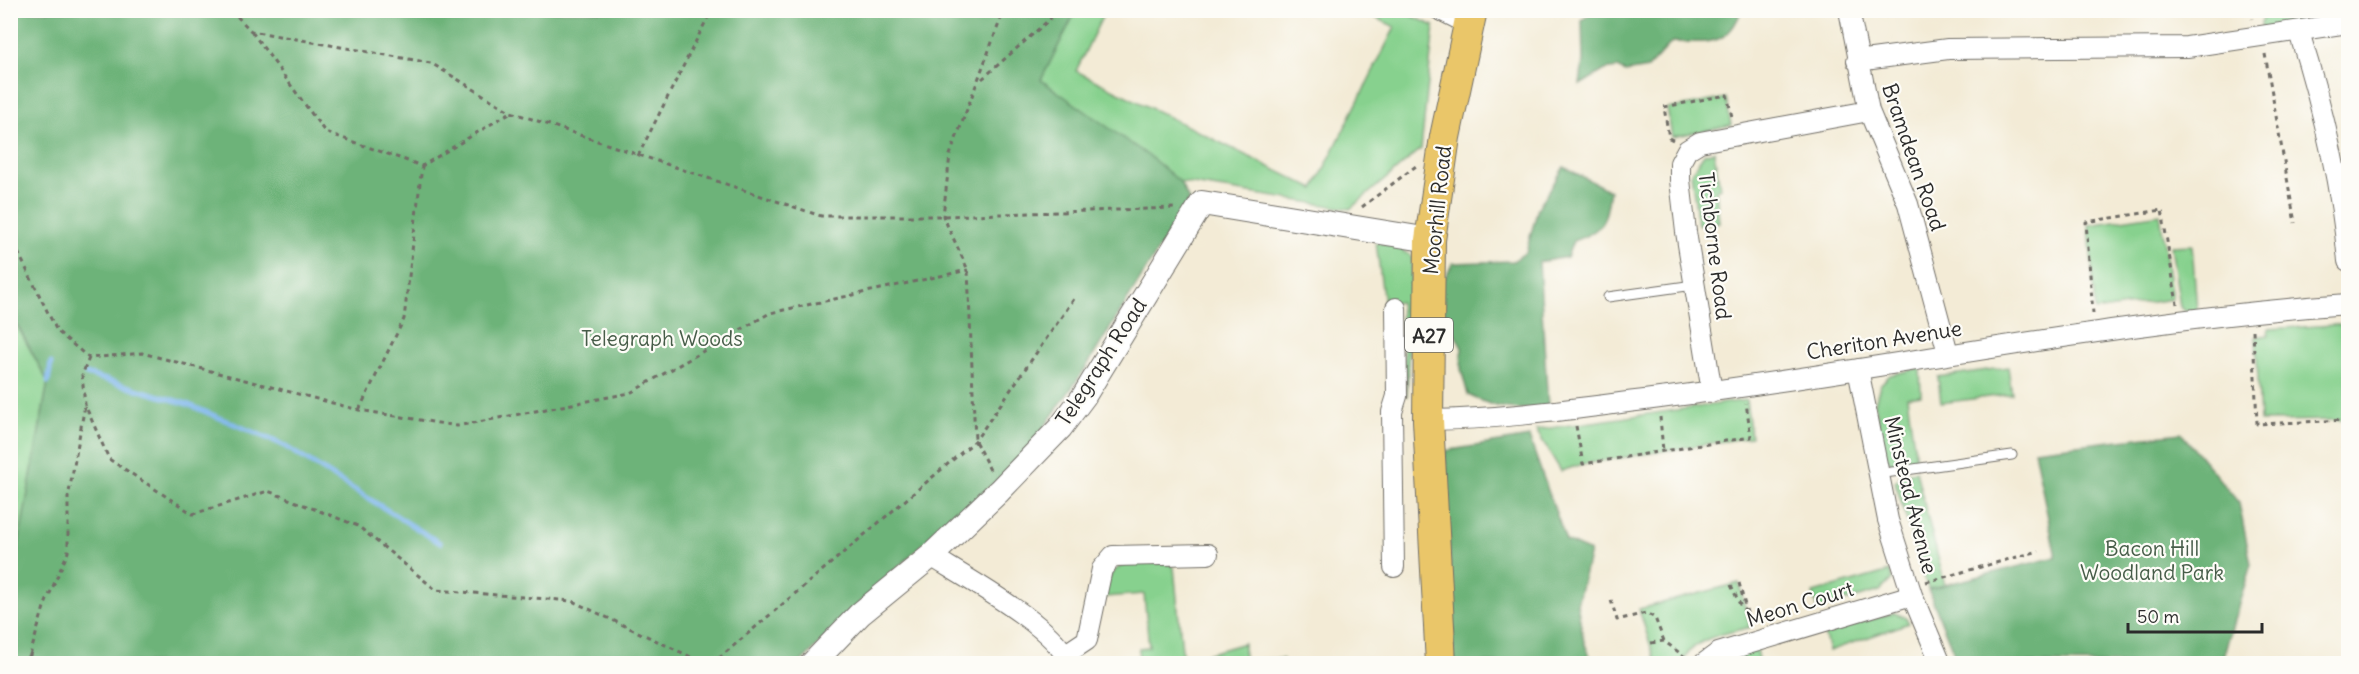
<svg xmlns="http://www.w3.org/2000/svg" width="2359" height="674" viewBox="0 0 2359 674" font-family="Delius,sans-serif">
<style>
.green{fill:#87d18e;stroke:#597e5c;stroke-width:1.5}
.forest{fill:#6db379;stroke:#4c6f52;stroke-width:1.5}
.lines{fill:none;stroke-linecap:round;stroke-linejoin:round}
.stream{stroke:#7bb5ec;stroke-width:5}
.service-casing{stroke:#716e67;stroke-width:11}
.minor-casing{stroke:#716e67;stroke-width:22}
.tertiary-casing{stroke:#716e67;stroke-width:26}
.primary-casing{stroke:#716e67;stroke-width:32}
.path{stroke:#716e67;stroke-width:3;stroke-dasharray:4.5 4.5;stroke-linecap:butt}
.service{stroke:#fff;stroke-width:9}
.minor{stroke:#fff;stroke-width:20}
.tertiary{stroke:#fff;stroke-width:24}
.primary{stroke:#eac669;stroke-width:30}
.labels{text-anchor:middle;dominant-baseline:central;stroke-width:4.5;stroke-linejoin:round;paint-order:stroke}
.shield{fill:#fdfcf7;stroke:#6a6a68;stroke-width:1.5}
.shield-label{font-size:20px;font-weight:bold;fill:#2b2b2b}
.street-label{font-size:21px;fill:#2b2b2b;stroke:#fdfcf7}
.park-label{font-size:21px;fill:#475d49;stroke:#fdfcf7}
</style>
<rect width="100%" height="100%" fill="#fdfcf7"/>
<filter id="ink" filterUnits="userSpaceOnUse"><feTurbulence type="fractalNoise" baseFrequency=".0167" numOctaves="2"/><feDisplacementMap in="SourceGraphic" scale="12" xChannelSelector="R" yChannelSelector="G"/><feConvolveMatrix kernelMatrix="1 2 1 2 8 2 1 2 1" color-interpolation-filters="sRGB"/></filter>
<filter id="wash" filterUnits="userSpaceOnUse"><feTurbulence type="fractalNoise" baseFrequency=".008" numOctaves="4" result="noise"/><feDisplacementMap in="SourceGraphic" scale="24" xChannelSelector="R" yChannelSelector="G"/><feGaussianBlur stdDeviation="1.35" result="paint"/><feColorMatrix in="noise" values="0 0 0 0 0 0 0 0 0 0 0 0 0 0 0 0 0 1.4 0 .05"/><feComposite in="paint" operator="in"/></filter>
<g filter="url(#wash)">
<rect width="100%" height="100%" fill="#f3ebd6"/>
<path class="green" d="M1076,11H1105L1076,71L1314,189L1395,27L1362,11H1401L1434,26L1421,149L1350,209L1180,182L1041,80Z
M2266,11H2315V20L2262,30L2261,22Z
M1726,98L1731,125L1672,137L1667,109Z
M1714,151L1720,188L1716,190L1719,222L1698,225L1691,173L1704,154Z
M2160,214L2172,299L2095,311L2089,225Z
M1376,242L1404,248L1403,252L1410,254L1412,259L1407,397L1400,302L1384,304Z
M2192,245L2197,310L2185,311L2180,307L2171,246Z
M10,313L48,382L14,571H11Z
M2348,324V406L2345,420L2260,421L2256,337L2268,335V329Z
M2008,367L2012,394L1941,403L1938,377Z
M1920,368L1921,395L1907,397L1916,460L1892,464L1883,455L1875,403L1880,385L1890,375Z
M1746,400L1751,437L1583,464L1561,471L1536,430Z
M1916,471L1945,585L1928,589L1895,482L1904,473Z
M1139,560L1170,564L1174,567L1183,661L1244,643V660L1283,659L1284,663H1138L1139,648L1149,647L1144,594L1105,597C1109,569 1112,569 1139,560Z
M1890,571L1892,579L1880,591L1817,609L1813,593Z
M1739,583L1750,627C1727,634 1691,637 1683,663H1656L1639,609Z
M1894,613L1905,617L1909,623L1829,651L1824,633Z
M1755,642L1760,663H1728L1725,651Z"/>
<path class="forest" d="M11,11H1076L1041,80L1153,159L1180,182L1189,200L1085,369L1021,460L922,545L862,601L800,663H11L10,571L14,570L48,382L11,313Z
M1594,11V10L1741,11C1728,48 1705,42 1672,42L1648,68L1625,72L1617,68L1605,70L1580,85L1583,60L1582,20Z
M1564,167L1610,191C1605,222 1605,230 1573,241L1567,257L1539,262L1548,407C1514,411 1499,410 1468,395L1461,369L1462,348L1453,330L1445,322L1434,296L1453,263L1513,261L1526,252L1538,208Z
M2181,433L2239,503L2251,564L2223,657L2216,664L1958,663L1928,589L2056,557L2034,450Z
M1529,437L1566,541L1590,552L1577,604L1584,642L1593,663H1454L1445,451Z"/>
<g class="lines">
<path class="stream" d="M86,374L187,404L281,444L440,543
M48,382L51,363"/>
</g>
</g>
<g filter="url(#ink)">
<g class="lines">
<defs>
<path id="service" d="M1428,10L1464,28
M1608,297L1694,285
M1878,474L2012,455"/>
<path id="minor" d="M1849,10L1869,111L1908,204L1948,353
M2299,32C2323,108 2341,182 2348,261
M1857,61L1948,49L2187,47L2348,23
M1858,369L1888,520L1912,595L1941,664
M1712,392L1686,232L1680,180V163L1687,150L1700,142L1869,111
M1428,420C1509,419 1579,408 1660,398C1890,369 2117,320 2348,304
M931,556C961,575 1063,631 1068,664
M1394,567L1392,412L1397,396L1396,308
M1066,654L1087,640L1102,569L1113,556L1208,554
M1703,664L1718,653L1912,595"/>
<path id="tertiary" d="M812,664L860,614L931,556L999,491L1060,428L1084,396L1202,203L1430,240"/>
<path id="primary" d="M1441,664L1428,420L1430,240L1445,137L1472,10"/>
</defs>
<use href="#service" class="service-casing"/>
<use href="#minor" class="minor-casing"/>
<use href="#tertiary" class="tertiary-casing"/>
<use href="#primary" class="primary-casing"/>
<path class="path" d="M231,10L251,31L431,63L511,112L821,216H943L1175,208
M2250,10L2252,19
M708,17L714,10
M252,32L325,132L422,166L511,112
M2265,54L2295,223
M982,79L1050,19L1054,10
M1673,140L1669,138L1664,107L1727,95L1732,117
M638,156L708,17L696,10
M1362,207L1416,166
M10,236L57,331L89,358L142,353L359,410L457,426L630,393L770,313L968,270
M2093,314L2086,222L2162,210L2177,304
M2253,330L2257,424L2348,420
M89,358L82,375L85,405L109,459L193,514L268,491L358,526L436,590L572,601L706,664
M359,410L404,319L422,166
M1660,417L1663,451
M1576,426L1583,464L1751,437L1746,403
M990,470L975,441L968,270L943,216L950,155L1004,10
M1926,582L2039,551
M1739,583L1750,624
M1731,585L1741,607L1746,612
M1611,600L1617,620L1646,613L1655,618L1664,641
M1651,643L1664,641L1685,657
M30,655L44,607L68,552V498L85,405
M1656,660L1658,664
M22,664L30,655V664
M712,664L975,441L1076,296
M1666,664L1684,661"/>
<use href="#service" class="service"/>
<use href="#minor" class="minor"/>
<use href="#tertiary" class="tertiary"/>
<use href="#primary" class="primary"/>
</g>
</g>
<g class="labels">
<rect class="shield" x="1405" y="318" width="48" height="34" rx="4.5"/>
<g class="shield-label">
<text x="1429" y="335">A27</text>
</g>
<g class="street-label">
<text transform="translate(1914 157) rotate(71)">Bramdean Road</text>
<text transform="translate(1437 210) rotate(-84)">Moorhill Road</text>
<text transform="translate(1715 246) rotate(83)">Tichborne Road</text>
<text transform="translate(1884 340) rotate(-9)">Cheriton Avenue</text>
<text transform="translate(1101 362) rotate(-57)">Telegraph Road</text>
<text transform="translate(1911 495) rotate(76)">Minstead Avenue</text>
<text transform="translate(1800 604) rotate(-17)">Meon Court</text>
</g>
<g class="park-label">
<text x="662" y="338">Telegraph Woods</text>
<text x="2152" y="548">Bacon Hill<tspan x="2152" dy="24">Woodland Park</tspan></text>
</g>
</g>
<rect width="2359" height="674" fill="none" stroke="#fdfcf7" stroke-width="36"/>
<path d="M2128 623v9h134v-9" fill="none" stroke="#2b2b2b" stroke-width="3"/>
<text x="2137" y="623" font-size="18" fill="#2b2b2b" stroke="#fdfcf7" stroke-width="4.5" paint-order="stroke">50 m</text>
</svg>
